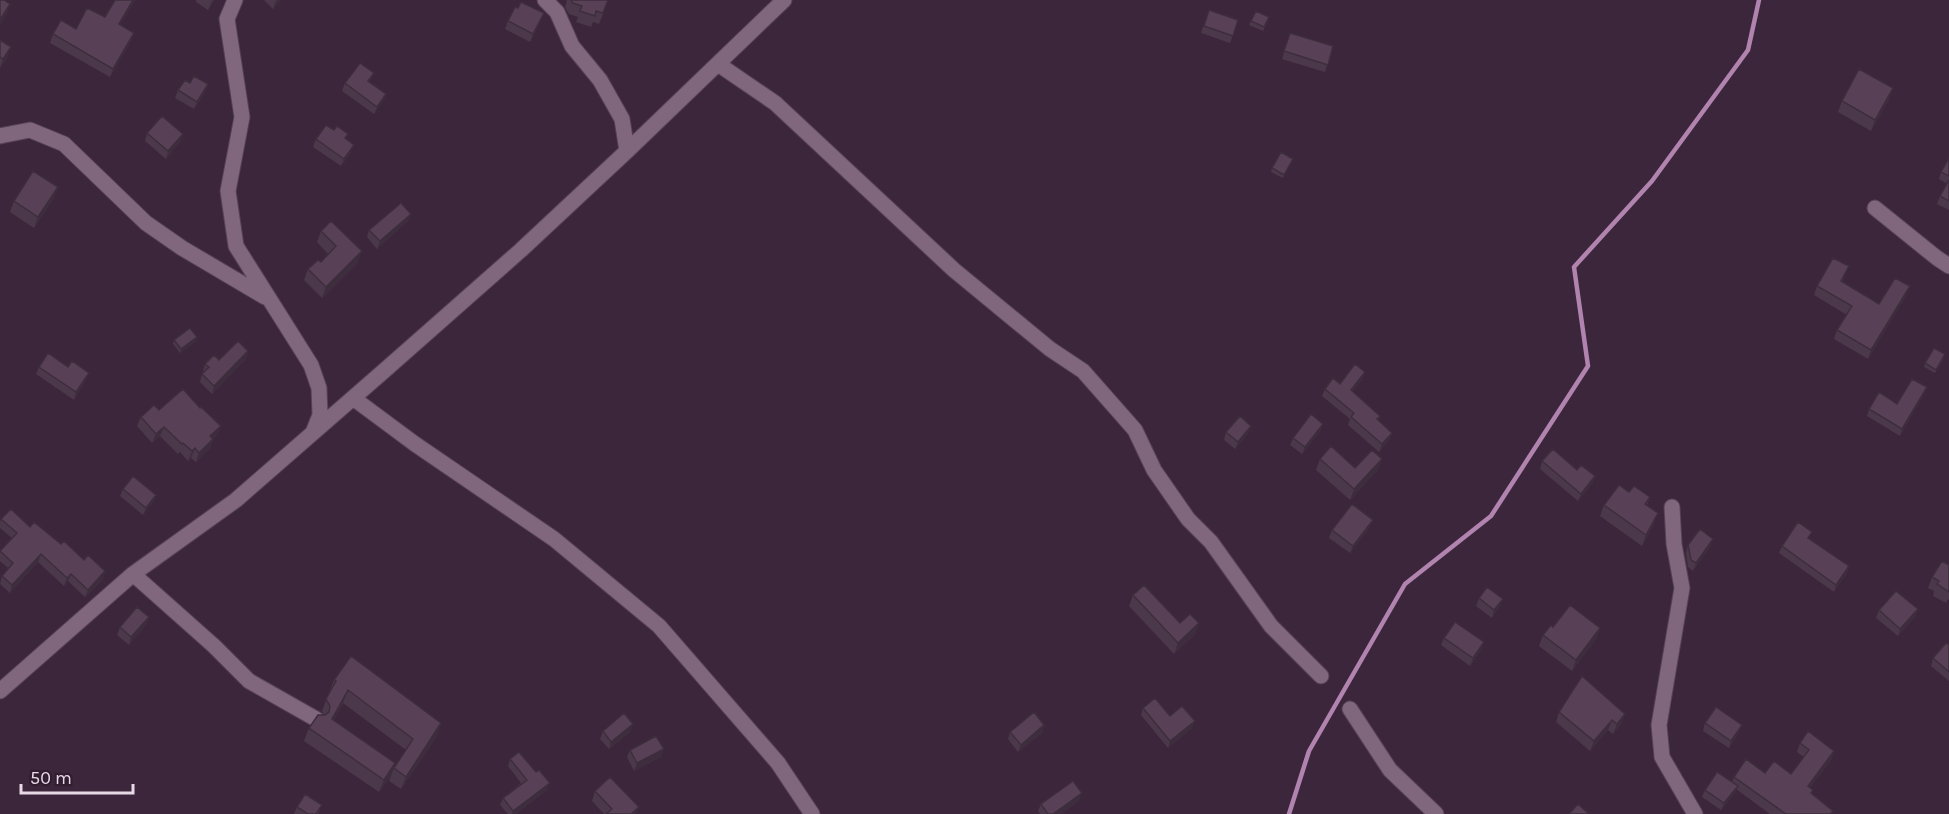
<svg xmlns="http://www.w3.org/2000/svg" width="1949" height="814" viewBox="0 0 1949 814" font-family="Karla,sans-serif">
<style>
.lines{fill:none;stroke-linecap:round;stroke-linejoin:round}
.stream{stroke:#b183af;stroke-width:4.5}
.minor-casing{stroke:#554354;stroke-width:17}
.minor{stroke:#81677e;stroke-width:15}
.wall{fill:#4c384b}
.shaded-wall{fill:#3e2e3d}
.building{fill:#584157;stroke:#3e2e3d;stroke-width:1.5}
</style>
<rect width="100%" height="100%" fill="#3c263b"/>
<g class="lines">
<path class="stream" d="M1289,814L1309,751L1405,584L1491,516L1588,366L1574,267L1652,181L1748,50L1759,0"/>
<defs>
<path id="minor" d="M235,0L227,19L242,117L228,191L236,246L311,365L319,388L320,415L314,430
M545,0L557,12L572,46L600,80L622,119L627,151
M718,64L775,103L954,270L1050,349L1083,371L1135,430L1154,470L1188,519L1211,542L1271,626L1321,676
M0,136L30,130L64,144L146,223L182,248L265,297
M1875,208L1937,258L1949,266
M353,398L415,444L554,539L659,626L778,763L812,814
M1672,507L1674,544L1682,588L1659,725L1662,757L1695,814
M133,574L214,646L249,681L316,719
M0,691L133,574L236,500L385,370L521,250L627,151L784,0
M1350,709L1390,770L1436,814"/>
</defs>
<use href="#minor" class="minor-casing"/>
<use href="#minor" class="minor"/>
</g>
<path class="wall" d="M135,0L120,25L134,33L131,41L110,77L50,43L53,34L76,29L105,17Z
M196,0H215L208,10L196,2Z
M264,0H281L273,9Z
M567,0H608L599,24L593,22L591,27L576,22L578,17L569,14L565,7Z
M518,8L541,21L530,42L505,29L508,21Z
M1209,10L1238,20L1230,43L1201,33Z
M1251,21H1268L1263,31L1249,25Z
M1290,33L1333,46L1325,72L1282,59Z
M0,40L7,58L0,68Z
M374,73L369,82L386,94L383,101L374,114L342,91L345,83Z
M190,83L208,84L205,92L194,109L175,98L178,90Z
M1893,88L1889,99L1871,131L1838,112L1842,101Z
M147,133L183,134L180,142L166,159L145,141Z
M316,139H346L351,152L341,166L313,147Z
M1949,158V210L1937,204L1940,196L1947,184L1939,179L1941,172Z
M1293,159L1283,178L1271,172L1272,168Z
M58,187L54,198L34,228L10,212L14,201Z
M408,221L377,249L367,237L369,230Z
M321,231L358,262L322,298L304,280L308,269L321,262L328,254L317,242Z
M1845,275L1842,282L1879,304L1906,296L1868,359L1834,339L1837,330L1847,315L1814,295L1817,286Z
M197,337L196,341L180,353L173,344L174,340Z
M248,351L246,359L212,394L200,382L202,374L204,372L203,371L205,364Z
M1944,358L1935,373L1924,367L1925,363Z
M39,367H68L86,380L74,400L36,374Z
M1365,372L1362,380L1352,391L1380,416L1378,421L1392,433L1389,440L1379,452L1348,425L1350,419L1322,396L1325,389Z
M1924,394L1900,436L1867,416L1869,409L1897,404Z
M200,408L221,426L217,435L213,440L210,448L196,462L191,458L188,461L180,452L178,454L160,436L152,443L137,426L141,417L159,410Z
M1323,424L1320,431L1302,454L1290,445L1293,438Z
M1226,432L1248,434L1235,449L1224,440Z
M1320,459L1355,468L1382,459L1378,470L1350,500L1316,470Z
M1542,461L1577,470L1595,476L1592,484L1578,501L1540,469Z
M123,489L156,495L153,502L143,515L120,496Z
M1629,492L1650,497L1647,505L1654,524L1642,546L1600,516L1604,505Z
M1,519L30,527L103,579L85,597L68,581L64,586L38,562L10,593L0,584L2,576L8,568L0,561V551L12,538L0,528V523Z
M1370,527L1350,553L1329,538L1332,530Z
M1810,539L1849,566L1847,573L1834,592L1779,553L1782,546Z
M1688,545L1710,547L1693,571L1688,567L1686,553Z
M1949,565V600L1948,599L1946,603L1933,596L1934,591L1928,588L1932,577Z
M1133,595L1180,623H1199L1195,634L1174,654L1129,606Z
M1479,598L1500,606L1492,618L1476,606Z
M1918,609L1915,617L1898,636L1876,618L1879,610Z
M149,617L146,625L129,645L117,635L120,627Z
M1553,627L1600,628L1596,639L1572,671L1539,646L1543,635Z
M1444,638L1482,649L1470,666L1441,645Z
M1949,645V681L1931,666L1933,658Z
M334,680L441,723L437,736L401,789L389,781L394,768L406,750L343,703L334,720L395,763L391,776L379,792L304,741L309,728L324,715L322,711Z
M1143,708L1170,716L1192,728L1168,748L1141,715Z
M1559,712L1625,714L1621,724L1613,734L1608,730L1590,751L1556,722Z
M1705,723L1742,725L1739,732L1729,748L1703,731Z
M633,724L630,732L609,749L600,739L603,731Z
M1044,725L1042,733L1018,752L1008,739L1010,732Z
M1800,743L1834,751L1831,760L1810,788L1812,793L1833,811L1831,814H1770L1736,789L1735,793L1721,810L1702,797L1705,790L1732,782L1734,777L1765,773L1791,774L1804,757L1797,752Z
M664,749L661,757L634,771L627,757L630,750Z
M510,759L547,790L516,814H508L500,805L503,798L521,783L508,766Z
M595,791L636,814H604L592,801Z
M1079,801L1061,814H1040L1038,811L1041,804Z
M322,805L318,814H294L297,807Z"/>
<path class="shaded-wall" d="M133,0H135L116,32L119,24Z
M213,0H215L208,10L211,3Z
M277,0H281L273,9L276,1Z
M10,4L7,14L0,25V20Z
M544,13L541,21L530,42L533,34Z
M134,33L131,41L110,77L113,69Z
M11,47L7,58L0,68L3,59Z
M208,84L205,92L194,109L197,102Z
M1893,88L1889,99L1871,131L1875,120Z
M386,94L383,101L374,114L377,107Z
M183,134L180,142L166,159L168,151Z
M354,145L351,152L341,166L344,159Z
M58,187L54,198L34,228L38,217Z
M411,214L408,221L377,249L380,241Z
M362,251L358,262L322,298L326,287Z
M1910,286L1906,296L1868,359L1871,350Z
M197,337L196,341L180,353L181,349Z
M248,351L246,359L212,394L214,386Z
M1365,372L1362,380L1348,397L1351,390Z
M89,373L86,380L74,400L76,392Z
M1927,387L1924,394L1900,436L1902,429Z
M1323,424L1320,431L1302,454L1305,447Z
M221,426L217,435L213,440L210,448L196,462L199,453L210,436Z
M1251,426L1248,434L1235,449L1238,442Z
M164,427L160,436L152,443L156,434Z
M1392,433L1389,440L1379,452L1382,444Z
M195,448L191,458L188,461L192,451Z
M1382,459L1378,470L1350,500L1354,489Z
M1595,476L1592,484L1578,501L1581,494Z
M156,495L153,502L143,515L146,508Z
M1658,513L1654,524L1642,546L1646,535Z
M1373,520L1370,527L1350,553L1353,546Z
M1713,539L1710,547L1693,571L1696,563Z
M41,554L38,562L10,593L12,585Z
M1849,566L1847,573L1834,592L1836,585Z
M105,571L103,579L85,597L88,590Z
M71,574L68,581L64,586L67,578Z
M1503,599L1500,606L1492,618L1494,610Z
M1918,609L1915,617L1898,636L1900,629Z
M149,617L146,625L129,645L131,637Z
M1199,623L1195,634L1174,654L1178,643Z
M1600,628L1596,639L1572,671L1576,660Z
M1484,642L1482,649L1470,666L1473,658Z
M348,690L343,703L328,732L332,719Z
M1625,714L1621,724L1613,734L1617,724Z
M1612,720L1608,730L1590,751L1594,741Z
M1195,721L1192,728L1168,748L1170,741Z
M441,723L437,736L401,789L406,777Z
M633,724L630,732L609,749L611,742Z
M1044,725L1042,733L1018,752L1021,745Z
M1742,725L1739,732L1729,748L1731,741Z
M664,749L661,757L634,771L637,763Z
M1834,751L1831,760L1805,795L1808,786Z
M395,763L391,776L379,792L384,780Z
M550,783L547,790L516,814H512L513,811Z
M1738,786L1735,793L1721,810L1724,803Z
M1082,793L1079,801L1061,814H1053Z
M639,807L636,814H631Z"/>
<path class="building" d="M0,0H4L10,4L0,20Z
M115,0H133L119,24L134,33L113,69L53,34L61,20L76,29L87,8L105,17Z
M571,0H608L603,13L596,11L595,16L580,11L582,6L573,3Z
M521,2L544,13L533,34L508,21L515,7L518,8Z
M1209,10L1238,20L1233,36L1204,26Z
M1256,11L1269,17L1264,27L1251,21Z
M1290,33L1333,46L1328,65L1284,51Z
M0,40L11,47L3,59L0,57Z
M360,63L374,73L368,81L386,94L377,107L345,83Z
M1859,69L1893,88L1875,120L1842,101Z
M194,76L208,84L197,102L178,90L185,80L190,83Z
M162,116L183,134L168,151L147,133Z
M326,125L334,130L337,126L348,134L345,138L354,145L344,159L316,139Z
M1281,152L1293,159L1284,175L1272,168Z
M1949,158V176L1941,172Z
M33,171L58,187L38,217L14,201Z
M1949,180V201L1940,196Z
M401,203L411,214L380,241L369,230Z
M331,221L362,251L326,287L308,269L318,260L321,262L336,246L321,231Z
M1833,258L1849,266L1841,281L1879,304L1895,278L1910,286L1871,350L1837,330L1852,306L1817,286Z
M190,328L197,337L181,349L174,340Z
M238,341L248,351L214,386L202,374L209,367L205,364L214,355L219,360Z
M1934,348L1945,354L1936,370L1925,363Z
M48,353L68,367L72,361L89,373L76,392L39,367Z
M1355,364L1365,372L1351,390L1380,416L1377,419L1392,433L1382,444L1351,417L1354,413L1325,389L1333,378L1340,384Z
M1912,379L1927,387L1902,429L1869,409L1879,392L1897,404Z
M183,389L200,408L201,407L221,426L210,436L213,439L199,453L195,448L192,451L183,443L182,444L164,427L156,434L141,417L154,405L159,410Z
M1311,414L1323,424L1305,447L1293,438Z
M1240,416L1251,426L1238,442L1226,432Z
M1331,446L1355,468L1372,450L1382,459L1354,489L1320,459Z
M1553,449L1577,470L1581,465L1595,476L1581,494L1542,461Z
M133,476L156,495L146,508L123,489Z
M1619,485L1629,492L1634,486L1650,497L1645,504L1658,513L1646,535L1604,505Z
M1352,504L1373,520L1353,546L1332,530Z
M11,509L30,527L34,522L61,544L64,541L84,560L88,555L105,571L88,590L71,574L67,578L41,554L12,585L2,576L13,563L0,551L17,533L1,519Z
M1798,522L1812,532L1808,538L1849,566L1836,585L1782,546Z
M1700,529L1713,539L1696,563L1691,560L1688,545Z
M1942,561L1949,565V592L1937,584L1939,581L1932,577Z
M1144,585L1180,623L1190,614L1199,623L1178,643L1133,595Z
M1487,587L1503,599L1494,610L1479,598Z
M1896,591L1918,609L1900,629L1879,610Z
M1570,605L1600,628L1576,660L1543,635L1551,625L1553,627Z
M137,607L149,617L131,637L120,627Z
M1455,622L1484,642L1473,658L1444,638Z
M1946,643L1949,645V672L1933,658Z
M351,656L441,723L406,777L394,768L413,739L348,690L332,719L395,763L384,780L309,728L318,715H325L329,712L330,706L326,699L336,681L334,680Z
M1582,676L1625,714L1617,724L1612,720L1594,741L1559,712Z
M1155,698L1170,716L1182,706L1195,721L1170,741L1143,708Z
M1716,707L1742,725L1731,741L1705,723Z
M1034,712L1044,725L1021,745L1010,732Z
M624,713L633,724L611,742L603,731Z
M1808,731L1834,751L1808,786L1813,790L1811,793L1833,811L1830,814H1786L1734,777L1746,759L1765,773L1774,761L1791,774L1809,750L1800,743Z
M656,736L664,749L637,763L630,750Z
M519,752L536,772L539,770L550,783L513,811L503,798L527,780L510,759Z
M1717,772L1738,786L1724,803L1705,790Z
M610,777L639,807L631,814H606L612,809L595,791Z
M1073,781L1082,793L1053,814H1048L1041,804Z
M305,794L322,805L316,814H308L297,807Z
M1578,804L1588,813V814H1569Z"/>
<path d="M21 784v9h112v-9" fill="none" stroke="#e8d9e6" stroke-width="3"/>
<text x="30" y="784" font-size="18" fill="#e8d9e6" stroke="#321c30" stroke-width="4.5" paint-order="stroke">50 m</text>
</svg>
